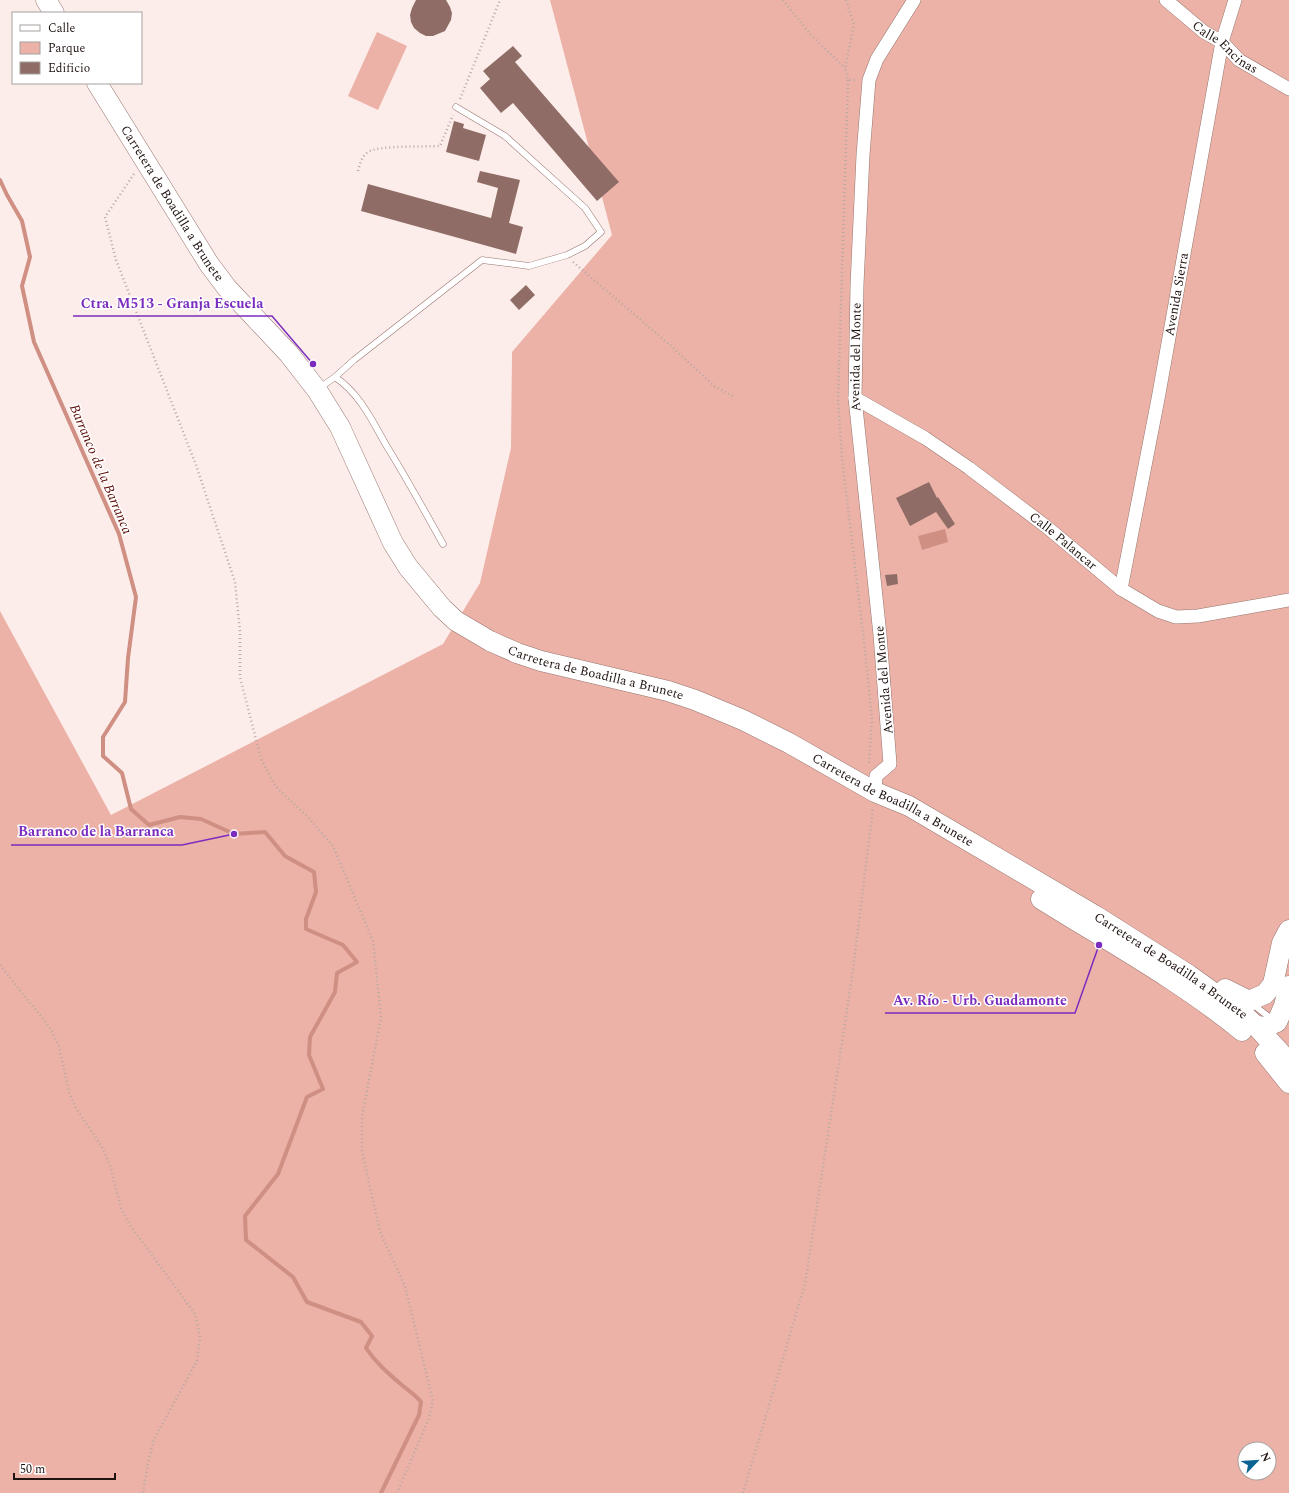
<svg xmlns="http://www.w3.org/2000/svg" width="1289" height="1493" viewBox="0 0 1289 1493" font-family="Spectral,serif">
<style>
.green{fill:#ecb2a7;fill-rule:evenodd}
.water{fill:#cf8f83}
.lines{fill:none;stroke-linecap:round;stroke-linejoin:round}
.stream{stroke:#cf8f83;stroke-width:4}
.building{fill:#8f6d66}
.service-casing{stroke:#97746d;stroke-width:7}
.minor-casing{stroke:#97746d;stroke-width:14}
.primary-casing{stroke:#97746d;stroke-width:21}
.path{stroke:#b7a8a5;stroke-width:2.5;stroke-dasharray:1 3;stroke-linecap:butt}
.service{stroke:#fff;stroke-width:6}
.minor{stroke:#fff;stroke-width:13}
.primary{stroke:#fff;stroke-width:20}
.labels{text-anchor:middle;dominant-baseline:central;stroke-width:3;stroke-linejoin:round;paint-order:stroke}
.street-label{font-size:13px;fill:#201310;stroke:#fff}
.water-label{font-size:14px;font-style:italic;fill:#5a0c04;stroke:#fff}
.leader{fill:none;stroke:#7b2cbf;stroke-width:1.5}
.callout-dot{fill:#7b2cbf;stroke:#fff;stroke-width:1.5}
.callout-label{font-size:14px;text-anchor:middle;font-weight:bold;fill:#7b2cbf;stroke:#fff;stroke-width:3;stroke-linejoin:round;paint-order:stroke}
</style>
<rect width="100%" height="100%" fill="#fdedea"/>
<path class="green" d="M550,0H1289V1493H0V611L111,815L443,644L480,583L511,448L512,352L612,235ZM1245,1449H1269V1473H1245Z
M377,32L407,46L378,110L348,96Z"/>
<path class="water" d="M945,529L948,542L922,550L918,536Z"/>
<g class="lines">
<path class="stream" d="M0,180L7,195L22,221L30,257L22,286L34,342L119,534L136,597L128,658L125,702L103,737V756L122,773L131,809L149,825L180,817L201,819L234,834L265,832L285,856L314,872L316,892L306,919V929L343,945L357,962L337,973L335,992L310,1037L309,1055L323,1089L307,1097L278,1174L245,1216L246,1240L293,1277L307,1302L361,1322L372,1336L366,1348C376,1363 389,1374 403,1386C409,1391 416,1395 421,1402L419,1415L381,1493"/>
</g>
<path class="building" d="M416,0H446L450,7L452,13L451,20L445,31L433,36H426L420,33L414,28L411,22L410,15L412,8Z
M513,46L522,56L515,62L619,182L597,201L513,103L501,113L480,88L490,79L483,71Z
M454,121L464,124L463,128L486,135L479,161L446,152Z
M480,171L520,180L509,223L523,227L516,254L361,211L368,184L491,218L498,188L477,182Z
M526,285L535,295L519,310L510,300Z
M929,482L937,498L938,497L955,524L948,529L936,512L910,526L896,498Z
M897,574L898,584L887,586L885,575Z"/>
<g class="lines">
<defs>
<path id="service" d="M335,377C359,393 372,420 386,445C406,477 424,510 443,544
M318,389L335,377L354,360L482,260L529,266L567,255L585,246L601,232L585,208L505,136L456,107
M1251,1003L1273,1020"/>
<g id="minor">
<path id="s1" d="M1166,0L1204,32L1222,42L1239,60L1289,89"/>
<path id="s2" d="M855,398L925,438L969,468L1048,528L1121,589L1158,611L1176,617L1198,616L1289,600"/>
<path id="s3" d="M1121,589L1158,399L1222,42L1235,0"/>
<path id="s4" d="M875,792L876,776L890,764L880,635L855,398L857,285L863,155L869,80L877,59L914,0"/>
</g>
<g id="primary">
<path d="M46,0L54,13"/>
<path id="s5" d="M97,83L209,264L227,288L289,354L317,390L340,427L393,543L408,567L442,608L456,621L490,641L517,653L541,661L668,691L695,700L743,720L789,743L875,792L909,806L1096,916L1189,975L1243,1014L1257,1027L1289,1062"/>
<path d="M1041,899C1108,941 1181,981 1242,1031"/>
<path d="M1225,989L1249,1001L1265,994L1273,984L1282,943L1289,930"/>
<path d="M1247,1024L1265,1027L1277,1022L1284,1006L1289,986"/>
<path d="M1265,1053L1289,1083"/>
</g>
</defs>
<use href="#service" class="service-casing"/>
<use href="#minor" class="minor-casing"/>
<use href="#primary" class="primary-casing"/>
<path class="path" d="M783,0L810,34L845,68
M846,0L854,25L845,68L848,80H857
M848,80L838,399L842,458L866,659L872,720L869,762L870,765
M460,99L500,0
M358,171C360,164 361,157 368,152C379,145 425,147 440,146L453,115
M134,174L105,217L116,260L196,465L235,582L240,632V677L261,759L276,787L307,816L333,846L373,941L381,1017L362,1117V1151L380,1232L405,1286L433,1401L429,1418L397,1493
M573,262L671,346L714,386L733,396
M0,965L50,1028L59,1046L69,1092L76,1108L102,1147L110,1165L121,1208L130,1225L195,1314L200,1337L197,1361L154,1439L148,1463L143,1493
M743,1493L805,1284L852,977L873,808"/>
<use href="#service" class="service"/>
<use href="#minor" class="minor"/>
<use href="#primary" class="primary"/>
</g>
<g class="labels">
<g class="street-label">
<text stroke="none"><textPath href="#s1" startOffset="76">Calle Encinas</textPath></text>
<text stroke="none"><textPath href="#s5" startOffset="142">Carretera de Boadilla a Brunete</textPath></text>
<text stroke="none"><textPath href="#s3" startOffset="300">Avenida Sierra</textPath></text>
<text stroke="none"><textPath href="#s4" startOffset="443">Avenida del Monte</textPath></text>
<text stroke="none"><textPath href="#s2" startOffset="253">Calle Palancar</textPath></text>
<text stroke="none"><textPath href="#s5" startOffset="801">Carretera de Boadilla a Brunete</textPath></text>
<text transform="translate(884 680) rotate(-95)">Avenida del Monte</text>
<text stroke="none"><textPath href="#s5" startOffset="1126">Carretera de Boadilla a Brunete</textPath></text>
<text stroke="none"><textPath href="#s5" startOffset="1450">Carretera de Boadilla a Brunete</textPath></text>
</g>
<g class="water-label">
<text transform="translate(101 469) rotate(67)">Barranco de la Barranca</text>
</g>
</g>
<path class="leader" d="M313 364L272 316H73M234 834L182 845H11M1099 945L1075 1013H885"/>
<g class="callout-dot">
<circle cx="313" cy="364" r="4"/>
<circle cx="234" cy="834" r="4"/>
<circle cx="1099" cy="945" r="4"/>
</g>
<g class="callout-label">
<text x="172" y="308">Ctra. M513 - Granja Escuela</text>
<text x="96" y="836">Barranco de la Barranca</text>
<text x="980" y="1005">Av. Río - Urb. Guadamonte</text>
</g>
<rect x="12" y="12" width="130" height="72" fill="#ffffff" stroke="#a6a19f"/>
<rect x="20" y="25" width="20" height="6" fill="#ffffff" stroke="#a6a19f"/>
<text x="48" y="32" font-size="12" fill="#201310">Calle</text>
<rect x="20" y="42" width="20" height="12" fill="#ecb2a7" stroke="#a6a19f"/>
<text x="48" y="52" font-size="12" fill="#201310">Parque</text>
<rect x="20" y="62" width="20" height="12" fill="#8f6d66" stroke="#a6a19f"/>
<text x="48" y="72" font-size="12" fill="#201310">Edificio</text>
<g transform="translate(1257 1461) rotate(65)"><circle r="19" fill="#ffffff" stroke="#a6a19f"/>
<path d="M0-3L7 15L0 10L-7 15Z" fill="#096494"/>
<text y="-6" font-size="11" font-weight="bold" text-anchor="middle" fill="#201310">N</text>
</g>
<path d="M14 1473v6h101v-6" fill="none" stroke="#201310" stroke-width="2"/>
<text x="20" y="1473" font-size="12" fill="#201310" stroke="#ffffff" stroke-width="3" paint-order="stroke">50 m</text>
</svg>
